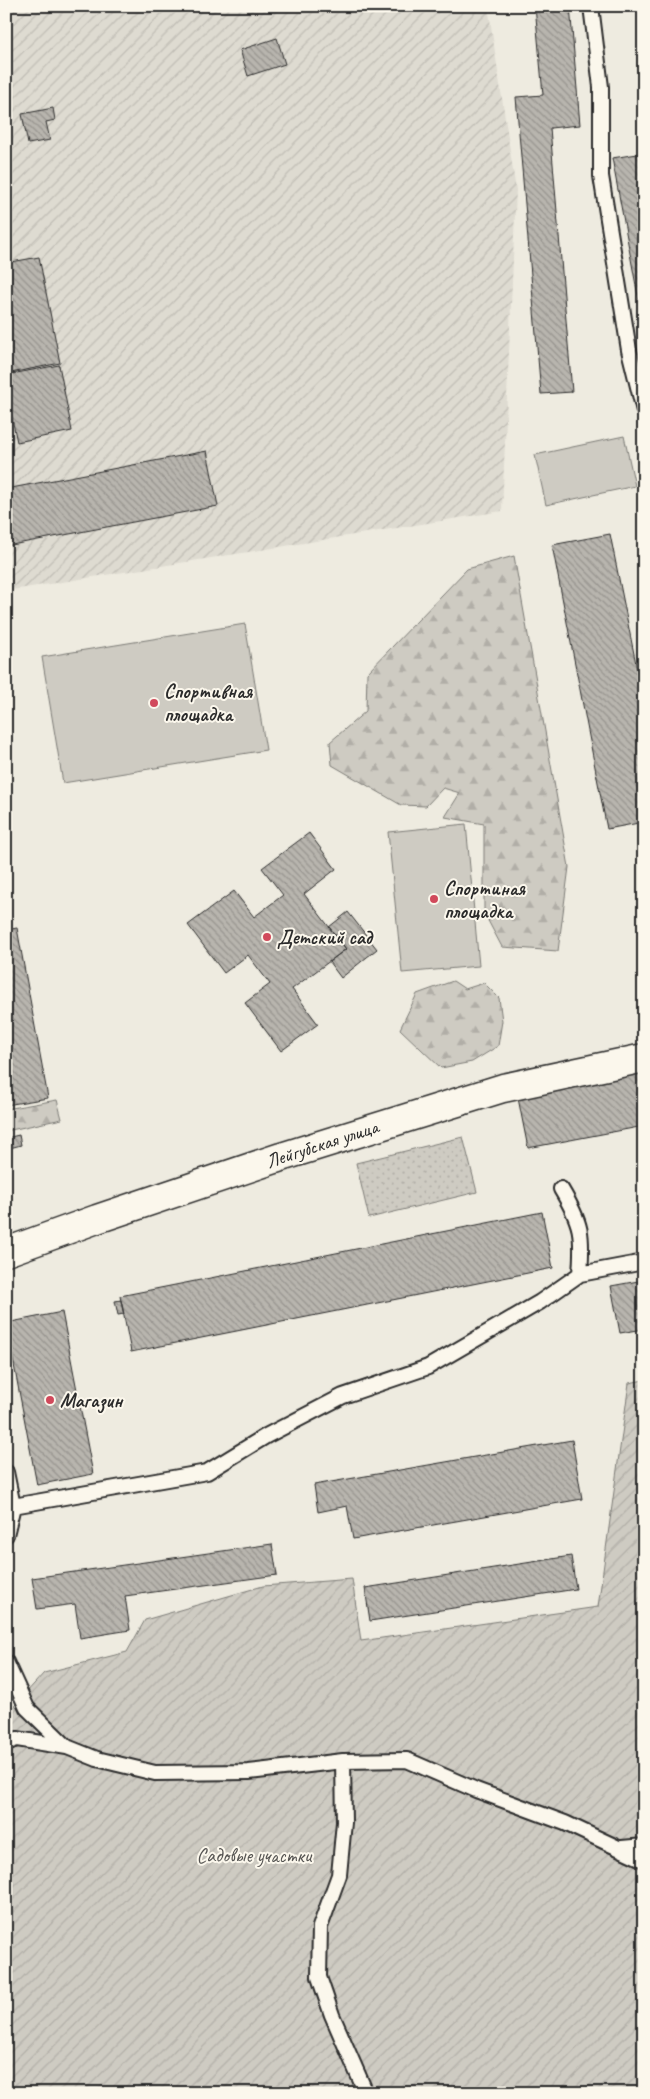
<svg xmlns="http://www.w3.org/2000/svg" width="650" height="2099" viewBox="0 0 650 2099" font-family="Caveat,sans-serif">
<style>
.industrial{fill:url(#industrial-furrows)}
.forest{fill:url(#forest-firs);stroke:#7c7b76}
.park{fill:url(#park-dots);stroke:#7c7b76}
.garden{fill:url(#garden-furrows);stroke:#7c7b76}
.pitch{fill:#cecbc2;stroke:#7c7b76}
.building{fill:url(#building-back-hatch);stroke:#2b2b2b}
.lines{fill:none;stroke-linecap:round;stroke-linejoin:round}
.service-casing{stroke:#2b2b2b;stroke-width:18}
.minor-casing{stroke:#2b2b2b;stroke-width:31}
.service{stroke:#fbf7ec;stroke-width:14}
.minor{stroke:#fbf7ec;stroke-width:28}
.poi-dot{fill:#d1495b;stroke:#fbf7ec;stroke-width:2}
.labels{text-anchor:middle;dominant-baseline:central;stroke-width:4;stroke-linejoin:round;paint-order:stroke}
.poi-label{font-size:20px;font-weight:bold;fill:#2b2b2b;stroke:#fbf7ec;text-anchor:start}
.street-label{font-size:20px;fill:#2b2b2b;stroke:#fbf7ec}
.park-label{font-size:20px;fill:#545351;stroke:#fbf7ec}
</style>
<defs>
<pattern id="industrial-furrows" width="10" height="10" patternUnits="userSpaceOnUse" patternTransform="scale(1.25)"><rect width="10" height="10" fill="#dedbd1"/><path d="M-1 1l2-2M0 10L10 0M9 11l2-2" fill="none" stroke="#bfbcb4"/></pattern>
<pattern id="forest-firs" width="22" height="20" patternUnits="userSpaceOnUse" patternTransform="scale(1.25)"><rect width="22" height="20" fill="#cecbc2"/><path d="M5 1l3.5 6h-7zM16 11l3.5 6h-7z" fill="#b1aea7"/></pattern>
<pattern id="park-dots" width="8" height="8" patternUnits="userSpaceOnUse" patternTransform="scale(1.25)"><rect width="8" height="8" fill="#cecbc2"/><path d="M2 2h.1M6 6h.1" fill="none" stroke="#b1aea7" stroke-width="1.8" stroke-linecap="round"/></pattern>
<pattern id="garden-furrows" width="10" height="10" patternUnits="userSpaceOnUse" patternTransform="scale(1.25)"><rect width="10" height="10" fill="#cecbc2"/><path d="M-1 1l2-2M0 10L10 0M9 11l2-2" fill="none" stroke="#b1aea7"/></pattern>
<pattern id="building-back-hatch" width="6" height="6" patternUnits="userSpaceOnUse" patternTransform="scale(1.25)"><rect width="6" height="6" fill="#b8b5ae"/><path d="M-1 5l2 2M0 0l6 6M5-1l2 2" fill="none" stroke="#96938e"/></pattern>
</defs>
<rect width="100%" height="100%" fill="#eeebe0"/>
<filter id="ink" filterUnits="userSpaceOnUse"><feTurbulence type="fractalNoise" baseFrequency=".02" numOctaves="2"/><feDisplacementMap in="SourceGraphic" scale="10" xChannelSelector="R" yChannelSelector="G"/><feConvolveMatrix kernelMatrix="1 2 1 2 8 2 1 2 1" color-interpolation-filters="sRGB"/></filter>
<g filter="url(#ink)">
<path class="industrial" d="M6,6H488L516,190L502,511L6,591Z"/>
<path class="forest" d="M514,556L569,867L558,951L502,947L484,913V824L445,817L460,793L443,788L426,806L401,805L332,765L330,742L366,711L367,673L467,569Z
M453,981L465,989L484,983L499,998L502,1021L498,1046L472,1062L441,1068L400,1029L417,994Z
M57,1100L62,1119L6,1131V1109Z"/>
<path class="park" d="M463,1137L477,1192L369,1218L356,1163Z"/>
<path class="garden" d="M644,1380V2093H6V1715L44,1673L127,1652L145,1620L263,1586L352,1579L361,1641L598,1607L629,1383Z"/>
<path class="pitch" d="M624,436L635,486L546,505L535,455Z
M245,624L266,750L63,783L42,657Z
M466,824L479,966L402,973L388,832Z"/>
<path class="building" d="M535,6H570L580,125L550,128L572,392L541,394L516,97L543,95Z
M277,38L285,64L248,76L240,50Z
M53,108L55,120L46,122L50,140L28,144L22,114Z
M644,153V328L612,158Z
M39,257L60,363L6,374V263Z
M59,365L72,431L17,442L6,390V375Z
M207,451L218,506L6,546V489Z
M610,534L644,704V822L607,829L552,545Z
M309,833L336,869L304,894L346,949L292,989L318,1024L281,1051L245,1003L270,984L248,955L224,973L188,925L234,891L254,917L283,895L262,868Z
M348,912L377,949L341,978L329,962L346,949L329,927Z
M17,928L48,1098L6,1105V930Z
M644,1068V1126L528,1148L517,1093Z
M19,1135L21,1145L6,1149V1138Z
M542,1212L553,1268L131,1352L120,1296Z
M644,1280V1329L620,1333L611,1286Z
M121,1300L124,1314L118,1315L115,1301Z
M62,1312L93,1474L37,1485L6,1323Z
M572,1440L582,1499L353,1539L347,1506L318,1512L314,1485Z
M272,1544L277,1575L125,1596L130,1630L80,1638L75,1604L37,1609L32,1578Z
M571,1556L576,1589L370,1621L365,1588Z"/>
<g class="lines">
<defs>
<path id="service" d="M591,6L601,87V176L629,350L644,411
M561,1189C582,1224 583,1234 580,1274
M6,1472L13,1506
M6,1535L13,1506L207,1472L266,1436L343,1396L428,1367L540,1302L580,1274L644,1262
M6,1662L27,1708L67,1747
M6,1743L17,1739L67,1747L97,1759L155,1773L249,1772L343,1761L344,1822L339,1875L320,1927L319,1977L332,2015L366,2093
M343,1761L407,1760L476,1790L565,1823L644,1860
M622,1848L644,1846"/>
<path id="minor" d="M6,1252L97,1219L281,1157L503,1088L644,1058"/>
</defs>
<use href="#service" class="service-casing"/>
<use href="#minor" class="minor-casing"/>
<use href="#service" class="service"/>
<use href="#minor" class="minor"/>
</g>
</g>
<g class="poi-dot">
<circle cx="154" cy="703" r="5"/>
<circle cx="434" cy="899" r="5"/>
<circle cx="267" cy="937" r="5"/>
<circle cx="50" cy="1400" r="5"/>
</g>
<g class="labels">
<g class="poi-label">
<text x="164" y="691">Спортивная<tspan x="164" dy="23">площадка</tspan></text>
<text x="444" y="888">Спортиная<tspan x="444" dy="23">площадка</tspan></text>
<text x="277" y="937">Детский сад</text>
<text x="60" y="1400">Магазин</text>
</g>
<g class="street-label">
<text transform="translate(322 1144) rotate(-18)">Лейгубская улица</text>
</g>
<g class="park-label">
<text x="254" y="1855">Садовые участки</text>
</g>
</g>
<rect width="650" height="2099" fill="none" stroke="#fbf7ec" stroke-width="25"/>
<rect x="12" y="12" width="625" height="2074" fill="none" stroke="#2b2b2b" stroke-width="2" filter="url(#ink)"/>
</svg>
